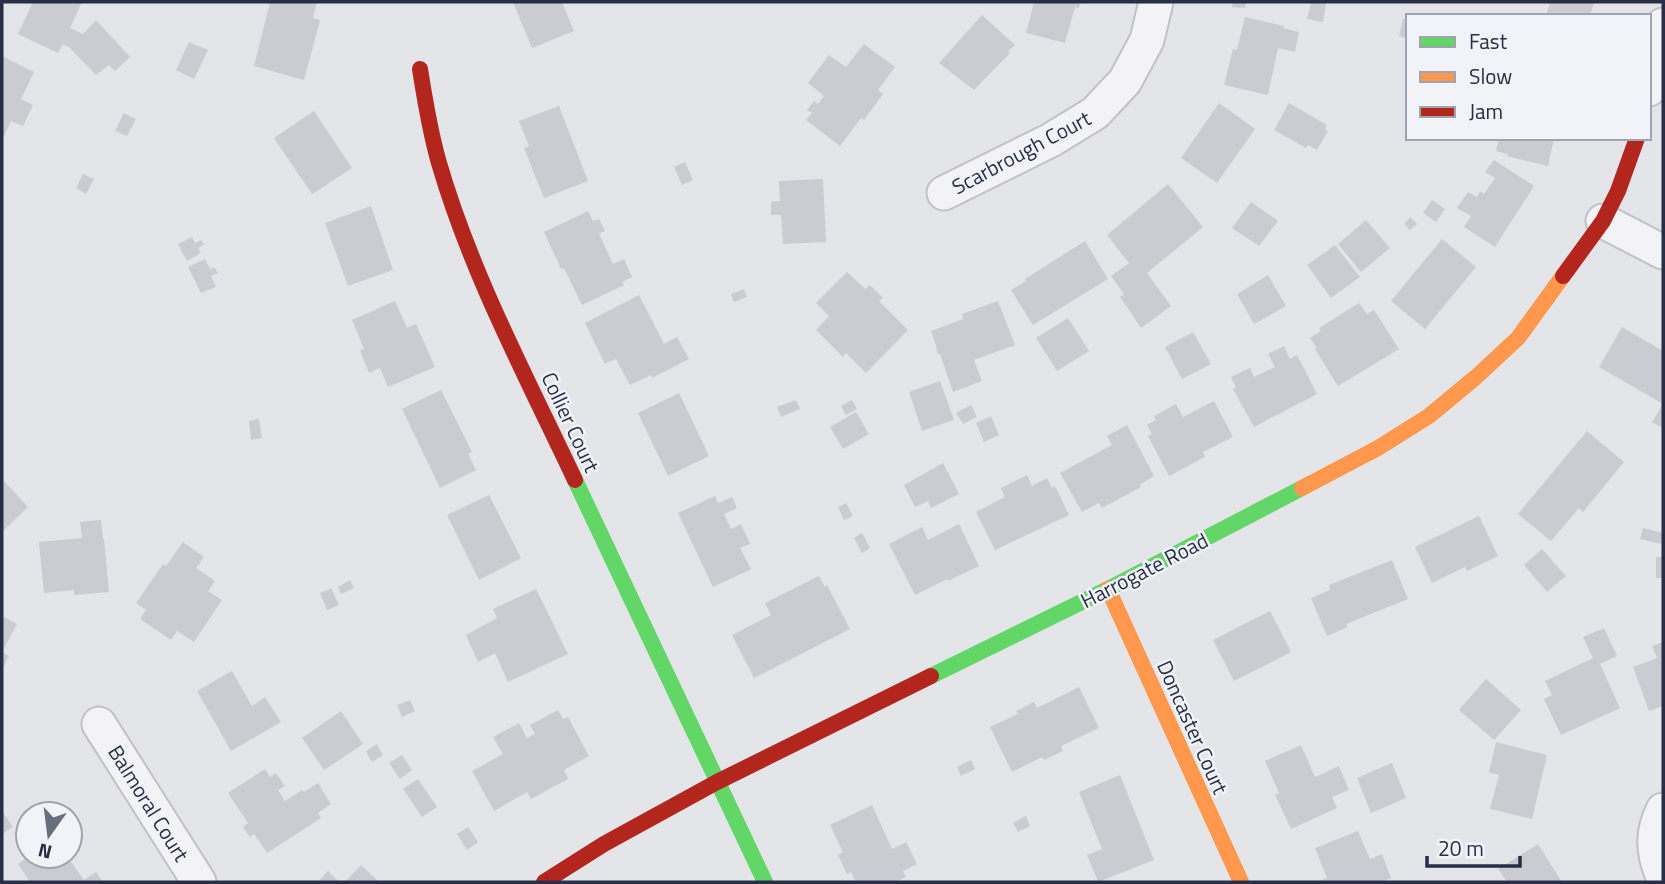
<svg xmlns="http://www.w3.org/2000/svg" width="1665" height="884" viewBox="0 0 1665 884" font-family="'Titillium Web',sans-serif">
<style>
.building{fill:#cbccd1}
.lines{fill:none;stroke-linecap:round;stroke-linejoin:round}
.street-casing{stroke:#c0c2c7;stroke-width:37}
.street{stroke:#f3f3f5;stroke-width:33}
.fast{stroke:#63d668;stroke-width:16}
.slow{stroke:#ff974d;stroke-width:16}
.jam{stroke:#b3261e;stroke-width:16}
.labels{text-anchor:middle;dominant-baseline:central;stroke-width:5;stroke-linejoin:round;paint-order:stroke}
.street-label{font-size:21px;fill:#272e45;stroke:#f1f3f8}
</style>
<rect width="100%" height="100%" fill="#e3e5e9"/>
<path class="building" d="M33,2H82L70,28L83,34L96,20L130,57L115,71L109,65L96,75L70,48L63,44L58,53L18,34Z
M270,2H317L313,18L320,20L304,80L254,66Z
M513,2H562L574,31L532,48Z
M1034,2H1081L1079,8L1075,7L1065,43L1026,33Z
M1233,2H1246L1245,8L1232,7Z
M1311,2L1326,3L1323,22L1307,19Z
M1550,2H1594L1590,16H1556L1547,13Z
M982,15L1015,45L1008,51L1010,53L974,90L939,63Z
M1245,17L1284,26L1283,28L1299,32L1295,52L1278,48L1268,95L1224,85L1233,49L1237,50Z
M1403,19L1408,20V39L1399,36Z
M189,42L208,50L194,79L176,70Z
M864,44L895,67L878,90L883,94L864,120L861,118L840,146L806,120L812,113L807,110L814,101L818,104L824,96L808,83L829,55L846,67Z
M2,56L34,72L21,99L33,105L23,126L11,121L2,140Z
M1219,103L1255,129L1217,183L1181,158Z
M1289,103L1327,125L1325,129L1328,131L1317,150L1308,145L1306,148L1274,130Z
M559,106L588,181L544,198L524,148L529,146L519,121Z
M314,111L352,168L312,194L274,138Z
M124,113L136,119L127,136L115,131Z
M1499,138H1554L1548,166L1507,156L1508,154L1496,151Z
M1494,160L1534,186L1495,247L1464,227L1471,216L1457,208L1468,192L1477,197L1480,191L1484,194L1495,178L1485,172Z
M685,162L693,180L682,185L674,167Z
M83,174L94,179L86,194L76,188Z
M823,179L826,242L783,244L781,215H771V202L780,201L779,181Z
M1168,184L1203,227L1147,273L1171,306L1141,328L1120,297L1124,294L1111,276L1129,263L1107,235Z
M1432,200L1445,209L1436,222L1423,213Z
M1251,202L1278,221L1259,246L1232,228Z
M371,206L393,270L348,286L325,223Z
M588,211L593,221L599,219L605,231L599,234L613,264L624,259L632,277L622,282L624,285L582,305L564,268L561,269L544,232Z
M1410,217L1417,224L1410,230L1404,224Z
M1366,220L1390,248L1361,272L1338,244Z
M192,237L195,243L201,240L204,245L198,248L201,253L187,261L178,244Z
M1442,239L1476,267L1425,329L1391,301Z
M1085,241L1108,279L1033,325L1011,290L1026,281L1025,279Z
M1335,245L1360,277L1331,298L1307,265Z
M205,259L210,269L214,267L218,273L211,276L216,287L201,293L188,267Z
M847,272L865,289L870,285L883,298L879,301L908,330L866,373L846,353L843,357L816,330L829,316L816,303Z
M1268,275L1286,306L1254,324L1237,294Z
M744,289L747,297L734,302L731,294Z
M639,295L664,344L677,337L689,359L652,378L651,375L630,385L616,359L605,364L585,323Z
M395,301L407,328L416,324L435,367L388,387L380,368L369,373L360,351L364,349L352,320Z
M998,301L1015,345L974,360L982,381L953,392L940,354H938L936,348H937L931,331L963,319L962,314Z
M1359,303L1367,314L1374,310L1399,349L1338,386L1315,349L1317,348L1310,338L1321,331L1319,328Z
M1068,318L1089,351L1057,371L1036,338Z
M1622,327L1663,351V428L1652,422L1663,404L1599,367Z
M1193,332L1211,364L1182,379L1165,347Z
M1284,346L1290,359L1297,355L1317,394L1254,427L1233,389L1236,387L1231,377L1250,368L1254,377L1275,367L1268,354Z
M940,381L954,420L922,431L909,392Z
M441,390L472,452L468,454L476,470L440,488L402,409Z
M679,393L709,456L668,476L638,413Z
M796,400L800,409L781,417L777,407Z
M852,400L857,409L846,415L841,406Z
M1214,401L1233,437L1203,452L1205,457L1169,476L1148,436L1152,434L1147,425L1156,420L1154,416L1176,404L1183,417Z
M971,405L977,417L963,424L956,413Z
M856,412L869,434L843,449L830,427Z
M991,416L999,435L984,442L976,423Z
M259,419L262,438L251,440L249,421Z
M1127,425L1154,476L1139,485L1141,487L1102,508L1099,503L1082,512L1060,473L1112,445L1107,436Z
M1587,431L1624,462L1583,512L1579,508L1551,541L1518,514Z
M943,463L959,494L931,508L928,501L915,507L904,485Z
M1027,475L1032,486L1047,478L1052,488L1055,486L1069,515L995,550L976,512L1005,497L1001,488Z
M3,480L28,507L2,532V482Z
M489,495L521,558L479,580L447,515Z
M715,496L718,503L732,497L737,508L724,514L731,529L741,524L750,544L740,548L751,569L713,587L678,513Z
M846,503L853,516L844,520L838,507Z
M1479,516L1498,556L1467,571L1465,567L1432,583L1415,547Z
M101,520L103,539H104L109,592L74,595V590L44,593L39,542L82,538L80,522Z
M959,524L979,566L948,581L947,579L915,595L889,544L922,527L928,540Z
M1643,528L1663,533L1661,544L1640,539Z
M862,533L870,548L862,553L854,538Z
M183,542L204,557L196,568L215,581L208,591L222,600L194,642L177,631L171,640L140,619L146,610L136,603L163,564L166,566Z
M1542,549L1566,576L1547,592L1524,565Z
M1656,557H1663V578H1656Z
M1392,560L1408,599L1346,624L1348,627L1327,636L1311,598L1330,590L1329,585Z
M819,576L825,587L827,585L850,629L754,678L732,635L771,615L765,603Z
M350,580L354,588L341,594L338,587Z
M331,588L339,605L327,610L320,593Z
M536,589L568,654L508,682L495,653L478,662L466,635L497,618L493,609Z
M1270,611L1291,652L1234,681L1213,640Z
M2,616L17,624L2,652L9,656L2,669Z
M1604,628L1617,656L1600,664L1620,708L1561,735L1544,699L1552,695L1545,681L1593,658L1583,637Z
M1663,642V706L1649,711L1633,667L1657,658L1652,646Z
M232,671L252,706L265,697L281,722L231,751L197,691Z
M1486,679L1521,710L1494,740L1459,710Z
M1079,687L1099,728L1061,746L1063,751L1044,760L1042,757L1012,772L990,727L1018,714L1016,711L1034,702L1037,708Z
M410,700L415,711L402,717L397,705Z
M558,710L563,719L568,717L589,756L564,770L568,779L531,799L527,792L494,811L472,771L503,754L493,737L519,723L527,738L535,734L530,725Z
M341,711L363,744L324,770L302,738Z
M1496,742L1547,755L1532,819L1490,809L1499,775L1489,772Z
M377,744L383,755L372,762L366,751Z
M1301,745L1315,777L1339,766L1349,790L1332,797L1337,808L1291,829L1275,795L1279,793L1265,761Z
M402,755L412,770L400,779L389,763Z
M971,760L975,769L961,776L957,767Z
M1392,763L1406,798L1371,813L1357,778Z
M265,769L270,777L276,773L285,786L278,790L285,801L302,790L304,792L318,783L331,804L318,813L321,818L267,853L254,834L250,837L243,827L248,823L228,793Z
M1120,775L1154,860L1098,882L1087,855L1102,849L1079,792Z
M418,779L437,807L422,817L403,789Z
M872,805L892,849L906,842L917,864L903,871L906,877L894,882H856L851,872L847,874L838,855L843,852L830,825Z
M2,811L13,827L2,834Z
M1026,816L1030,826L1018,832L1013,823Z
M468,827L478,842L467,850L457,834Z
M1358,831L1370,859L1382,854L1391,878L1382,882H1317L1327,878L1315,848Z
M1538,844L1562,882H1507L1498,869Z
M29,856H67L84,880L96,872L103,882H30L18,864Z
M361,865L379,882H345Z
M328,871L339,882H318Z"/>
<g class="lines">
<defs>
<path id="street" d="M1649,89L1663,25
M944,193L1051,140L1095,113L1125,81L1147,40L1156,2
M1603,221L1663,252
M99,724L199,882
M1663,810C1651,834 1653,853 1663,877"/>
</defs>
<use href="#street" class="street-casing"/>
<use href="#street" class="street"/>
<path class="fast" d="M575,480L765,882
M931,676L1108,589L1302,488"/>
<path class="slow" d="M1302,488L1378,448L1429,416L1476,377L1518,338L1563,276
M1108,589L1241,882"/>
<path class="jam" d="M420,69C425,101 430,132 439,163C471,273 526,376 575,480
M1563,276L1603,221L1618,191L1637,138
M544,882L604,844L717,782L931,676"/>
</g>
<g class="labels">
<g class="street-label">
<text transform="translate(1021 152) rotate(-28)">Scarbrough Court</text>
<text transform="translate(571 422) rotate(65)">Collier Court</text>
<text transform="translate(1144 570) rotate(-27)">Harrogate Road</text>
<text transform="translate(1193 727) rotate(66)">Doncaster Court</text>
<text transform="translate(149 803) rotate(58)">Balmoral Court</text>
</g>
</g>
<rect width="1665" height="884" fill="none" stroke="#272e45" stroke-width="7"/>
<rect x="1406" y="14" width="245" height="126" fill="#f1f3f8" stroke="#a0a4b0" stroke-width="2"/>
<rect x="1420" y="37" width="35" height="10" fill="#63d668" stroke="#a0a4b0" stroke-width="2"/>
<text x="1469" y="49" font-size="21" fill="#272e45">Fast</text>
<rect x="1420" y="72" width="35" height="10" fill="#ff974d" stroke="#a0a4b0" stroke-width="2"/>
<text x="1469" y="84" font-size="21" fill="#272e45">Slow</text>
<rect x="1420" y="107" width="35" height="10" fill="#b3261e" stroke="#a0a4b0" stroke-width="2"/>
<text x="1469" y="119" font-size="21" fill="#272e45">Jam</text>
<g transform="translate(49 835) rotate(194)"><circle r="33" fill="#f1f3f8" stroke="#a0a4b0" stroke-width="2"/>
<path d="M0-5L12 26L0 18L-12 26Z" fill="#696e7e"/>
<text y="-10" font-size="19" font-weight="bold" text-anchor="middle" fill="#272e45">N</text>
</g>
<path d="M1427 856v10h93v-10" fill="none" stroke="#272e45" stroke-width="3.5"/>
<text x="1438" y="856" font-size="21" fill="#272e45" stroke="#f1f3f8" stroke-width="5" paint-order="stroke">20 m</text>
</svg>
